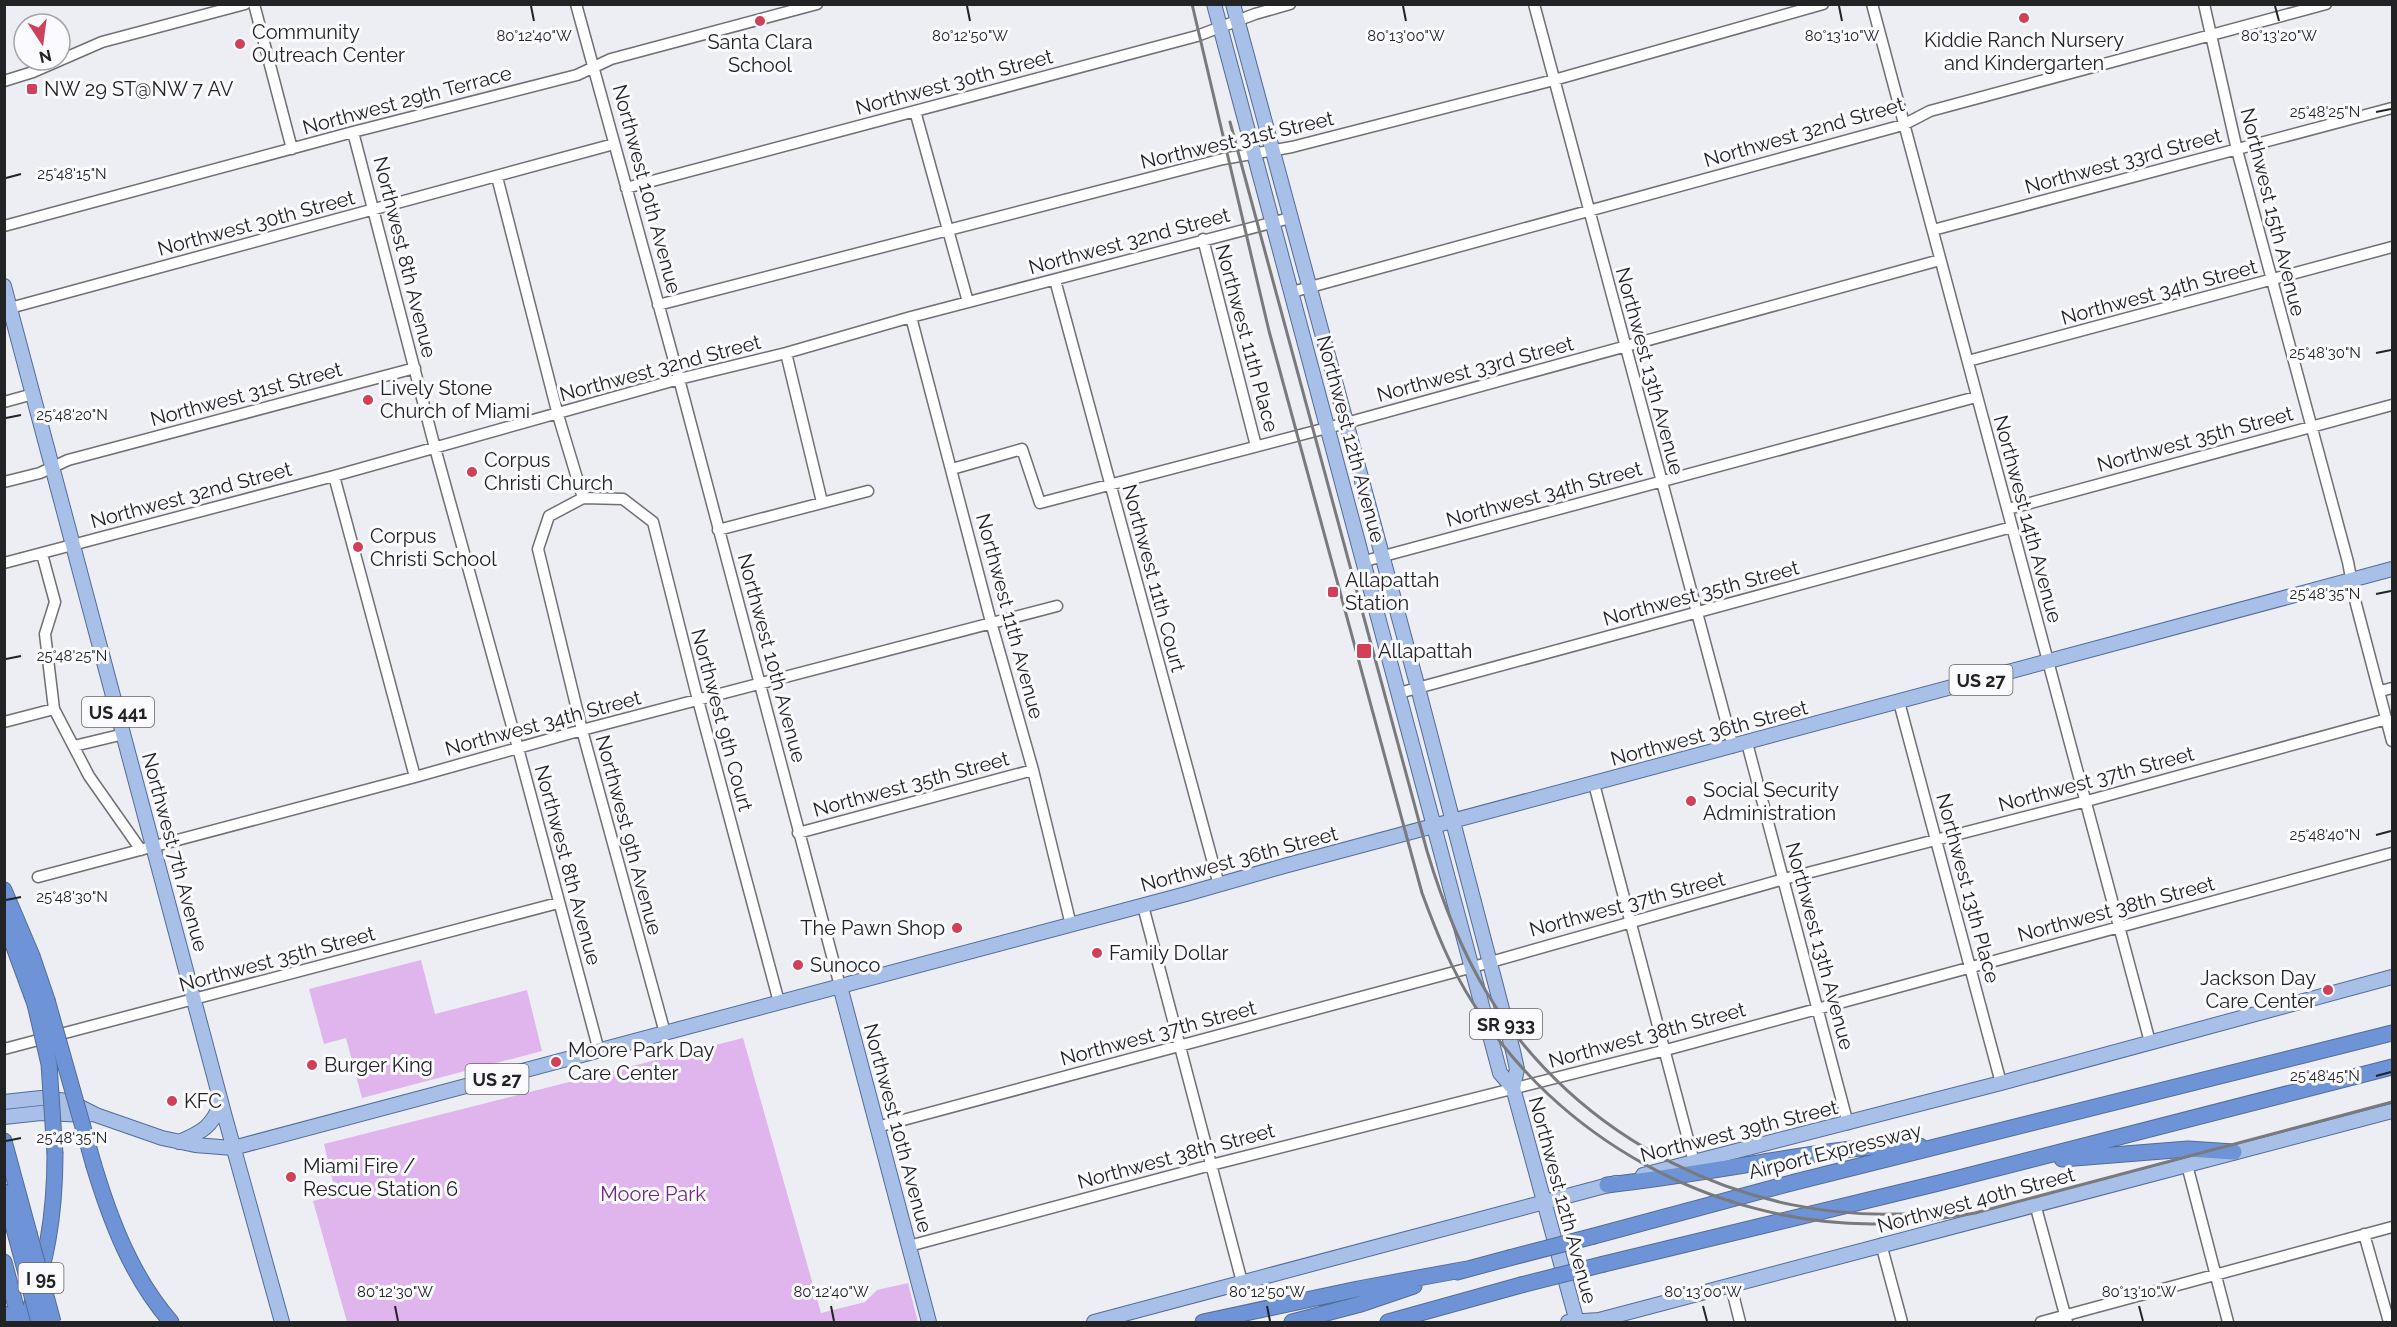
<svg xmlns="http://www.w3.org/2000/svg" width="2397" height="1327" viewBox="0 0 2397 1327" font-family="Raleway,sans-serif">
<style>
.green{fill:#e0b5ed}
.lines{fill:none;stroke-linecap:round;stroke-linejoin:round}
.minor-casing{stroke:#6f6f74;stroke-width:13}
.major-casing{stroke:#536c99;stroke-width:16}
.highway-casing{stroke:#536c99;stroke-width:17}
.minor{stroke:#fff;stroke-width:10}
.major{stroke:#a8bfe7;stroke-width:14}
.highway{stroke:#6e94d7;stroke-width:15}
.rail{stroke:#797a7d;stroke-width:3}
.highway-bridge-casing{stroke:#536c99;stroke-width:17;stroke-linecap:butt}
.highway-bridge{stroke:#6e94d7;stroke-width:15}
.ticks{fill:none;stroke:#222325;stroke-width:2}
.poi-dot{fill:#d04058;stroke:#fbfbff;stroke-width:2}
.labels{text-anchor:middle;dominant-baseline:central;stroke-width:6;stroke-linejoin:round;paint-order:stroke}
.shield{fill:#fbfbff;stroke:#636466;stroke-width:1.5}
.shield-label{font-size:18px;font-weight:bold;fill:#222325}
.poi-label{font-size:20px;fill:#222325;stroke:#fbfbff;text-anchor:start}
.street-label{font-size:20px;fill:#222325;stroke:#fbfbff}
.park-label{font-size:20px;fill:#6d2980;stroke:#fbfbff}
.ticks-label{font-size:15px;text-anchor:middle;fill:#222325;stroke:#fbfbff;stroke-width:6;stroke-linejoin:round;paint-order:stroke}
</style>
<rect width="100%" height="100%" fill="#edeef3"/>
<path class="green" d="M421,960L435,1014L527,990L542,1051L362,1098L346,1038L324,1044L309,989Z
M743,1038L821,1313L865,1302L877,1290L908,1283L918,1322H347L313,1201L336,1195L324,1144Z"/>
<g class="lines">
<defs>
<path id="minor" d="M254,4L292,149
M576,4L679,379L840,986
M1534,4L1733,747
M1872,4L2150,1042
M2204,4L2237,150L2348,562L2356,604L2392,741
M4,81L33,72L102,42L245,4
M915,111L968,302
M353,132L435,448L518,748L599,1051
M497,177L558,415L583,498
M626,188L1197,36L1255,14L1290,4
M4,226L353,132L577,75L611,59L817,4
M1933,230L2392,108
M1203,239L1256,446
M1055,280L1219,885
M1292,292L1903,125L1930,111L2326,4
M658,305L1223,159L1292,147L1554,80L1823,4
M10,308L614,144
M911,317L991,622L1033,770L1071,925
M786,353L822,502
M1968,361L2392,247
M4,402L33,394
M952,469L1022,449L1040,503L1346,423L1940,260
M334,476L415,777
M4,482L40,473L68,460L415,368
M583,498L623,499L653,522L698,700L779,1002
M583,498L549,516L538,549L582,730L665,1033
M2008,509L2392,405
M718,530L868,491
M42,554L55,602L45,634L54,709L89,776L141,850
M1365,561L1976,397
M4,563L334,476L679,379L786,353L911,317L1290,218
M2381,691L2392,688
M1399,693L2012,527
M1899,702L2001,1083
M4,722L54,709
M1747,743L1848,1124
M74,746L124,734
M1594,784L1694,1162
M798,833L1033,770
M38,877L415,777L582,730L1057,606
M1143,906L1242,1282
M4,1049L558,903
M877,1127L1473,967L1784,879L2087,801L2387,719
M2187,1165L2228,1322
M2035,1204L2067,1322
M2364,1234L2389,1322
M1881,1244L1902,1322
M909,1246L1211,1165L1666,1050L2392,853
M1731,1286L1740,1322
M2041,1322L2392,1227"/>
<path id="major" d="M1214,4L1500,1073L1513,1088L1577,1322
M1233,4L1418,688L1513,1051L1517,1069L1513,1088
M4,286L225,1117L282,1322
M840,986L929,1322
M4,1102L41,1098L68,1101L96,1115L162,1138L195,1145L233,1148L1186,894L1284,866L2392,569
M4,1117L41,1113L88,1115
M179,1142C202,1132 212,1127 221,1103
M1643,1175L2001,1083L2392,977
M1094,1322L1616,1183
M1568,1322L1599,1320L2392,1111"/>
<path id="highway" d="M4,890L32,956L47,1000
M4,920L35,1004
M4,1141L29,1233
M2062,1159L2188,1149L2234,1152
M94,1166C111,1222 132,1277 171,1322
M1607,1185C1661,1179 1715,1170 1770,1161C1820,1153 1869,1144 1920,1146
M4,1192L16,1236
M1594,1236L1795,1182L2392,1033
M4,1262L20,1322
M1604,1264L1943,1182L2392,1067
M1457,1272L1509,1258
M4,1314L7,1322
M26,1322C46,1263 55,1218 55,1154
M1203,1322L1358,1289L1467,1269
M1292,1322L1361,1304L1414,1286
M1388,1322L1521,1285"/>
</defs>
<use href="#minor" class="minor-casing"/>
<use href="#major" class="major-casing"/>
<use href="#highway" class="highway-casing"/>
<use href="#minor" class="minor"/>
<use href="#major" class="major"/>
<use href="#highway" class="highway"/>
<path class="rail" d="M1192,4L1269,331L1422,893C1436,931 1451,969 1473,1003C1558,1139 1712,1223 1872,1224C1907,1224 1941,1219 1975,1213L2392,1102
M1230,122L1427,851C1442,901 1460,948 1487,993C1575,1139 1748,1226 1918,1213"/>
<defs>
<path id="highway-bridge" d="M47,1000L94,1166
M35,1004L49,1064L55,1154
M29,1233L53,1322
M16,1236L39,1322
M1509,1258L1594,1236
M1521,1285L1604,1264"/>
</defs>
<use href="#highway-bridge" class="highway-bridge-casing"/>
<use href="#highway-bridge" class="highway-bridge"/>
</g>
<path class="ticks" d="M531,6L534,21M967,6L970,21M1403,6L1406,21M1839,6L1842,21M2275,6L2279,21M2376,112L2391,109M6,178L21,174M2376,353L2391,350M6,418L21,415M2376,594L2391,591M6,659L21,656M2376,835L2391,831M6,900L21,897M2376,1076L2391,1072M6,1141L21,1138M395,1306L398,1321M831,1306L834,1321M1267,1306L1270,1321M1703,1306L1707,1321M2139,1306L2143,1321"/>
<g class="poi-dot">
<circle cx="2024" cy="18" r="6"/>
<circle cx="760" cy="21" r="6"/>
<circle cx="240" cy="44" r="6"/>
<rect x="26" y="83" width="12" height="12" rx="3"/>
<circle cx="368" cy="400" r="6"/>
<circle cx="472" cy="472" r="6"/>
<circle cx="358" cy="547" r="6"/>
<rect x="1327" y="586" width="12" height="12" rx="3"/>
<rect x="1356" y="643" width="16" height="16" rx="3"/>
<circle cx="1691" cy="801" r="6"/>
<circle cx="957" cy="928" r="6"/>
<circle cx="1097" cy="953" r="6"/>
<circle cx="798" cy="965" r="6"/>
<circle cx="2328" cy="990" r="6"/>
<circle cx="556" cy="1062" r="6"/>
<circle cx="312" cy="1065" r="6"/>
<circle cx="172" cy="1101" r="6"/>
<circle cx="291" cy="1177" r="6"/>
</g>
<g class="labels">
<g class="shield">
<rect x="1949.5" y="665" width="63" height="30" rx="4.5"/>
<rect x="82" y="697" width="72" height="30" rx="4.5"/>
<rect x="1470" y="1009" width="72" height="30" rx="4.5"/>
<rect x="465.5" y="1064" width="63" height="30" rx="4.5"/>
<rect x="18.5" y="1263" width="45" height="30" rx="4.5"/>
</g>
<g class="shield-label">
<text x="1981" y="680">US 27</text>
<text x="118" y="712">US 441</text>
<text x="1506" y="1024">SR 933</text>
<text x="497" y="1079">US 27</text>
<text x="41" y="1278">I 95</text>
</g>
<g class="poi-label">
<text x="252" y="32">Community<tspan x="252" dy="23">Outreach Center</tspan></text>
<text x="2024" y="40" text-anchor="middle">Kiddie Ranch Nursery<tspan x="2024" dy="23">and Kindergarten</tspan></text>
<text x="760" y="42" text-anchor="middle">Santa Clara<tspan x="760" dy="23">School</tspan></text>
<text x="44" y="89">NW 29 ST@NW 7 AV</text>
<text x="380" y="388">Lively Stone<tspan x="380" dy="23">Church of Miami</tspan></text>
<text x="484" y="460">Corpus<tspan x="484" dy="23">Christi Church</tspan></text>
<text x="370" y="536">Corpus<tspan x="370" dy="23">Christi School</tspan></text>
<text x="1345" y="580">Allapattah<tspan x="1345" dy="23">Station</tspan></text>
<text x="1378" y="651">Allapattah</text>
<text x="1703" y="790">Social Security<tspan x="1703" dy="23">Administration</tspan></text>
<text x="945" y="928" text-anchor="end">The Pawn Shop</text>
<text x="1109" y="953">Family Dollar</text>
<text x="810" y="965">Sunoco</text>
<text x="2316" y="978" text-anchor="end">Jackson Day<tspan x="2316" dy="23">Care Center</tspan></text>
<text x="568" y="1050">Moore Park Day<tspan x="568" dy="23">Care Center</tspan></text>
<text x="324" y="1065">Burger King</text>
<text x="184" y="1101">KFC</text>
<text x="303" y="1166">Miami Fire /<tspan x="303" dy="23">Rescue Station 6</tspan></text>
</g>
<g class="street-label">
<text transform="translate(954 82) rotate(-15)">Northwest 30th Street</text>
<text transform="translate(407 100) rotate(-15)">Northwest 29th Terrace</text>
<text transform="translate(1804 132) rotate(-16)">Northwest 32nd Street</text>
<text transform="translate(1237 140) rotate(-13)">Northwest 31st Street</text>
<text transform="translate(2123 161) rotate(-15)">Northwest 33rd Street</text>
<text transform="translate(647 189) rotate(75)">Northwest 10th Avenue</text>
<text transform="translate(2273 212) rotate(76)">Northwest 15th Avenue</text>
<text transform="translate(256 223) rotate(-15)">Northwest 30th Street</text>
<text transform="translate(1129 241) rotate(-15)">Northwest 32nd Street</text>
<text transform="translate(405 257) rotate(76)">Northwest 8th Avenue</text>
<text transform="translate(2159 292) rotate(-15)">Northwest 34th Street</text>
<text transform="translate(1247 338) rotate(75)">Northwest 11th Place</text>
<text transform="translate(660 368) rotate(-15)">Northwest 32nd Street</text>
<text transform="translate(1475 369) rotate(-15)">Northwest 33rd Street</text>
<text transform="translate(1650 371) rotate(75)">Northwest 13th Avenue</text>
<text transform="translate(246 394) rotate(-15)">Northwest 31st Street</text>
<text transform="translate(1351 439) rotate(75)">Northwest 12th Avenue</text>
<text transform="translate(2195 439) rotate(-15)">Northwest 35th Street</text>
<text transform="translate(1544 494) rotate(-15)">Northwest 34th Street</text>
<text transform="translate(191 495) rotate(-15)">Northwest 32nd Street</text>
<text transform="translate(2028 519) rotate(75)">Northwest 14th Avenue</text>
<text transform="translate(1154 578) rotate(75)">Northwest 11th Court</text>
<text transform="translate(1701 593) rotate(-15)">Northwest 35th Street</text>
<text transform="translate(1010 616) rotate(75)">Northwest 11th Avenue</text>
<text transform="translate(772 658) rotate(75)">Northwest 10th Avenue</text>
<text transform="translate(722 720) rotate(75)">Northwest 9th Court</text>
<text transform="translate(543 723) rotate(-15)">Northwest 34th Street</text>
<text transform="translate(1709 733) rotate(-15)">Northwest 36th Street</text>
<text transform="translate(2096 779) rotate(-15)">Northwest 37th Street</text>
<text transform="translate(911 784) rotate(-15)">Northwest 35th Street</text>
<text transform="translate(629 835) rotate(75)">Northwest 9th Avenue</text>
<text transform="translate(175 852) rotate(75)">Northwest 7th Avenue</text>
<text transform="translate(1239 859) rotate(-15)">Northwest 36th Street</text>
<text transform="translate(568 865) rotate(75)">Northwest 8th Avenue</text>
<text transform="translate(1968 888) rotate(75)">Northwest 13th Place</text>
<text transform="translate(1627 904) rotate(-15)">Northwest 37th Street</text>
<text transform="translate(2116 909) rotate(-15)">Northwest 38th Street</text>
<text transform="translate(1820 946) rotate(75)">Northwest 13th Avenue</text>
<text transform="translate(277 959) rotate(-15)">Northwest 35th Street</text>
<text transform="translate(1158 1033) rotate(-15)">Northwest 37th Street</text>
<text transform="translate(1647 1035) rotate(-15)">Northwest 38th Street</text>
<text transform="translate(898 1128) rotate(75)">Northwest 10th Avenue</text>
<text transform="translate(1739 1131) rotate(-14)">Northwest 39th Street</text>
<text transform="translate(1835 1151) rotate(-14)">Airport Expressway</text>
<text transform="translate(1176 1156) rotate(-15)">Northwest 38th Street</text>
<text transform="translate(1563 1200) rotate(75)">Northwest 12th Avenue</text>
<text transform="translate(1976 1200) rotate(-15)">Northwest 40th Street</text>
</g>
<g class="park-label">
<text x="653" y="1194">Moore Park</text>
</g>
</g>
<g class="ticks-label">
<text x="534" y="41">80°12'40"W</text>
<text x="970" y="41">80°12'50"W</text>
<text x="1406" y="41">80°13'00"W</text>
<text x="1842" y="41">80°13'10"W</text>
<text x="2279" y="41">80°13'20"W</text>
<text x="2325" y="117">25°48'25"N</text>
<text x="72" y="179">25°48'15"N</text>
<text x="2325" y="358">25°48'30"N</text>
<text x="72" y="420">25°48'20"N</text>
<text x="2325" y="599">25°48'35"N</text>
<text x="72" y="661">25°48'25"N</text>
<text x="2325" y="840">25°48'40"N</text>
<text x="72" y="902">25°48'30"N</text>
<text x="2325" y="1081">25°48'45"N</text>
<text x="72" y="1143">25°48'35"N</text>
<text x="395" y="1297">80°12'30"W</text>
<text x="831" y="1297">80°12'40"W</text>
<text x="1267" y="1297">80°12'50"W</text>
<text x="1703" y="1297">80°13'00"W</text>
<text x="2139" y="1297">80°13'10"W</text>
</g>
<rect width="2397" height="1327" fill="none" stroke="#222325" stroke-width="12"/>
<g transform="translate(42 42) rotate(167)"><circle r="28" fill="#fbfbff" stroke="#a4a5a8" stroke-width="1.5"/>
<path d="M0-4.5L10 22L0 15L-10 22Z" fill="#d04058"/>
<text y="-9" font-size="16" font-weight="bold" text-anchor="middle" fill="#222325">N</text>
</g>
</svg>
